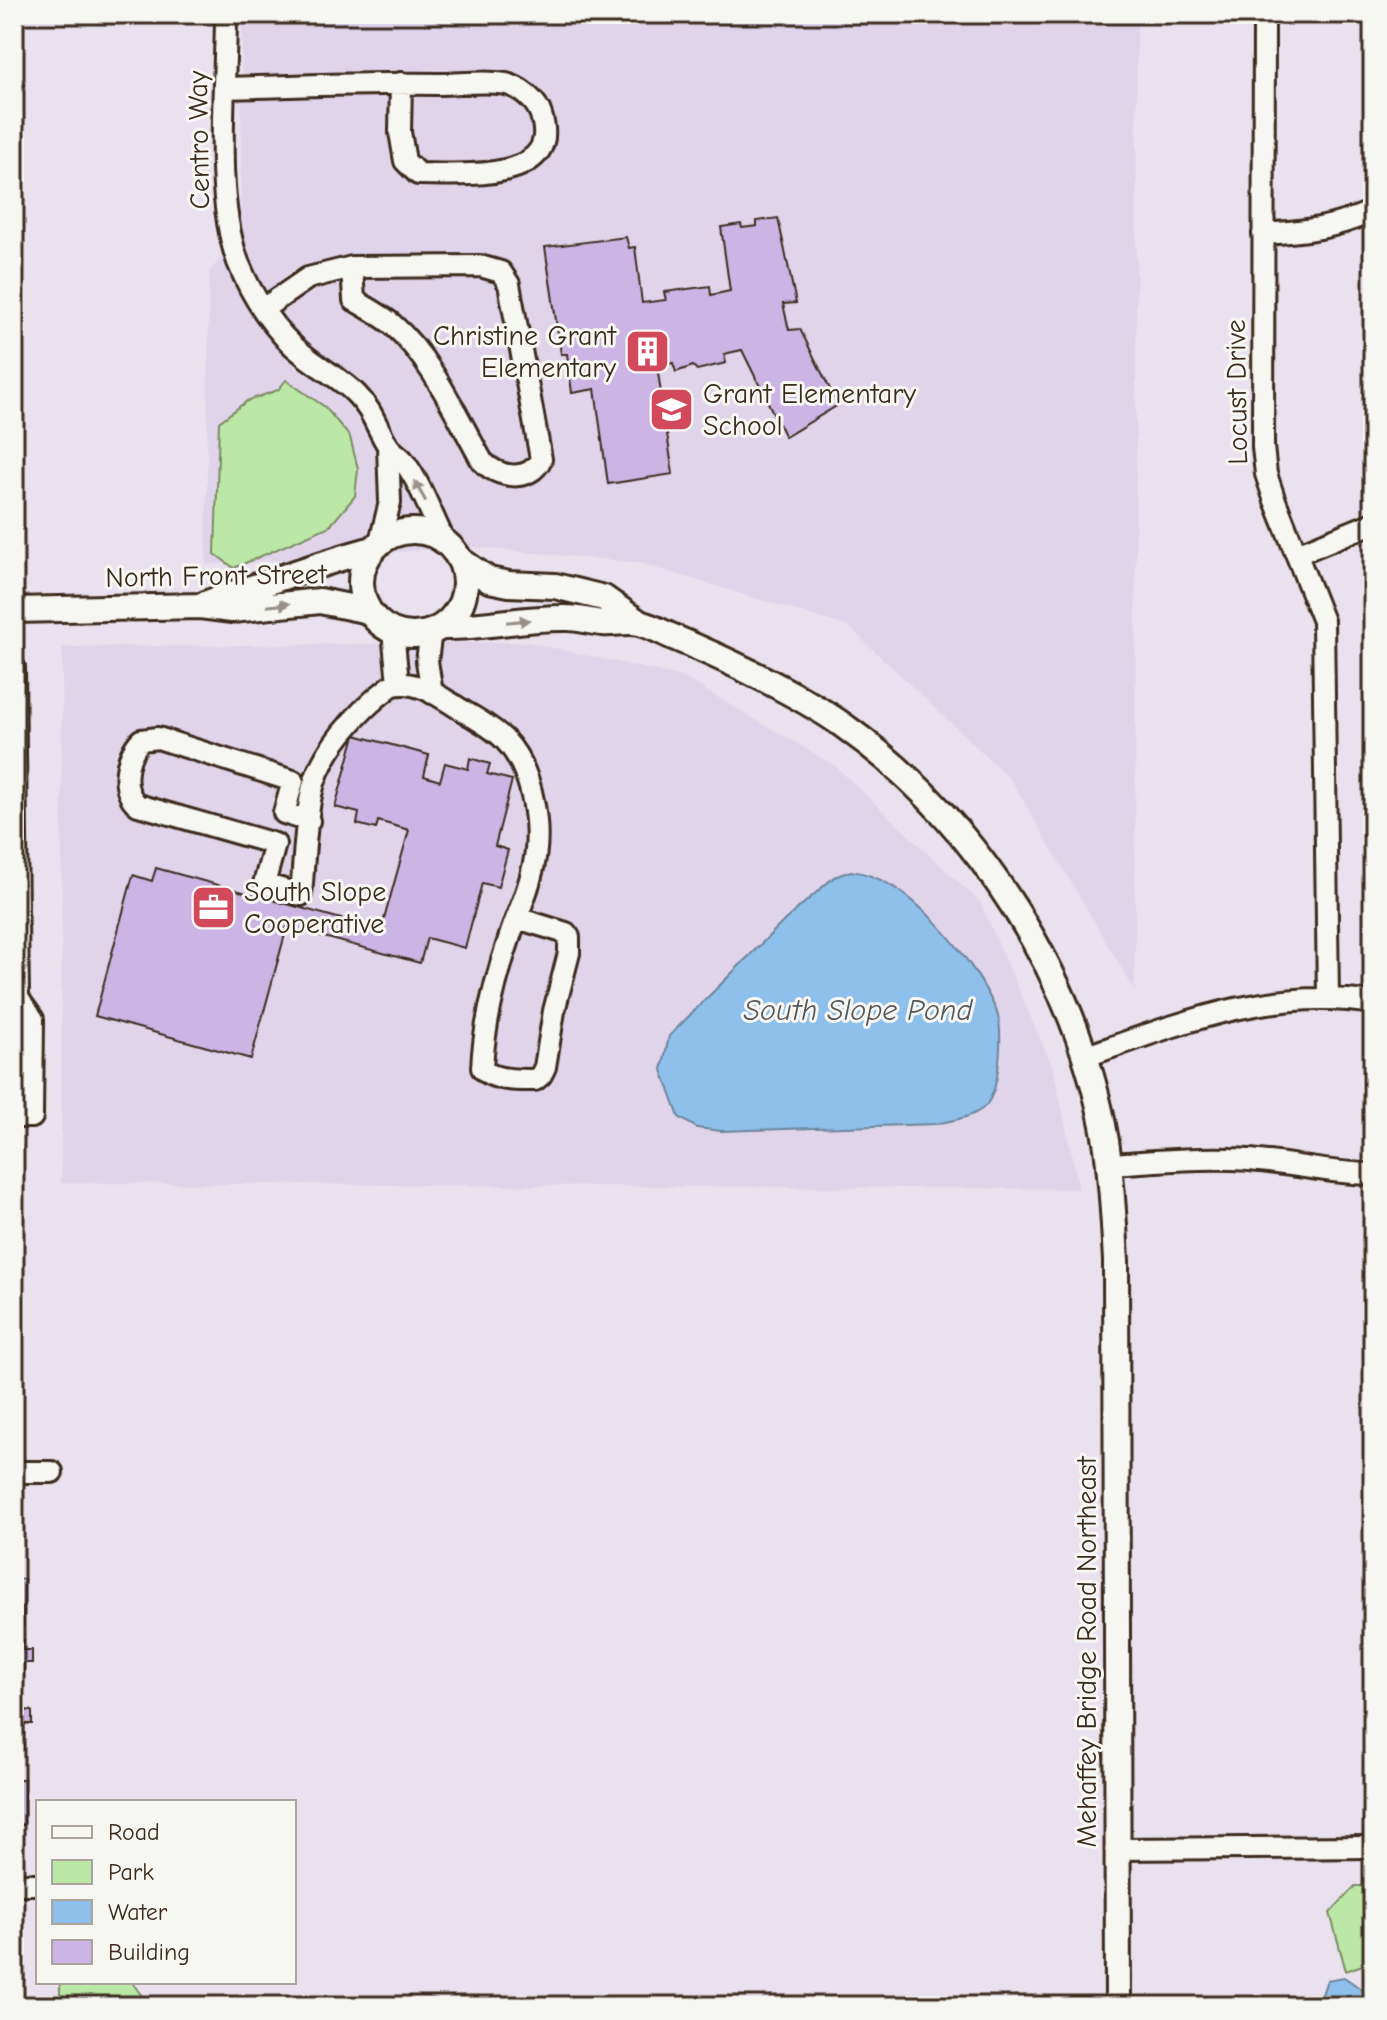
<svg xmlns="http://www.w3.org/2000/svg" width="1387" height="2020" viewBox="0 0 1387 2020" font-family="'Comic Neue',sans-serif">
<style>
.built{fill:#e0d4eb}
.green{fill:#bbe8a6;stroke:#7b8962;stroke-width:2}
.water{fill:#8ec0eb;stroke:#6d8499;stroke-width:2}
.building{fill:#ccb5e4;stroke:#3b2a1e;stroke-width:2}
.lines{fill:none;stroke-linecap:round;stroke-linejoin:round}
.minor-casing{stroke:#3b2a1e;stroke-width:26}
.major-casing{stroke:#3b2a1e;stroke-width:30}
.minor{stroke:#f6f6f2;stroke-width:20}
.major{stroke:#f6f6f2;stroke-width:24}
.oneway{fill:#989088}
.labels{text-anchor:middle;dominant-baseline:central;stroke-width:6;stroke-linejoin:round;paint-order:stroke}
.street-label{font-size:28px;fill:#3b2a1e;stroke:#f6f6f2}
.poi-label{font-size:28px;fill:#3b2a1e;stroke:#f6f6f2;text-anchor:start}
.water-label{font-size:30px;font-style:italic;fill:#54575c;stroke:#f6f6f2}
</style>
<rect width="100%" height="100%" fill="#e9e2ee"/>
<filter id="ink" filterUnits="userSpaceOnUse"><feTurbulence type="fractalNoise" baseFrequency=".0125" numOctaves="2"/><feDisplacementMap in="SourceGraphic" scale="16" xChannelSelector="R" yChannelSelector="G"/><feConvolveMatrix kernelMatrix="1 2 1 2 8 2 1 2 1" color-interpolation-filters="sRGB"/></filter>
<g filter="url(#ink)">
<path class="built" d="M242,14H1137L1135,991L1011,780L849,627L639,563L471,547L206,565L209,272L240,236Z
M528,642L683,677L834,765L980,902L1054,1070L1079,1189L61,1183L62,647Z"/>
<path class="green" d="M286,380L325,407L350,437L358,469L355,496L330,526L234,568L215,554L219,422L247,401L278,390Z
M1355,1886H1373V1961L1346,1971L1330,1913Z
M60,1982H132L149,2006H60Z"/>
<path class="water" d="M851,871C910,878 973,958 996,1010C1004,1029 1000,1087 987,1104C976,1118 952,1120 936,1124L721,1131L697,1128L679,1117L662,1070L669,1036L785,920L834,877Z
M1344,1977L1373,1997V2006H1318L1327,1980Z"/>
<path class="building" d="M778,218L796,303L783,304L789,330L800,329L838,405L785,437L742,350L724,354L726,363L697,370L693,366L676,372L673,363L657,366L673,474L608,484L595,389L572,393L567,354H561L545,247L626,237L629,248L635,247L642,303L666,300L664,292L710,286L711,295L730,291L721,227L741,224L742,228L757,226V221Z
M355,735L429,755L424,776L440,781L445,763L468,769L470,758L490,764L487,774L512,780L495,846L508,850L498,887L482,883L465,948L427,938L420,963L287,927L251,1059L95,1016L133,875L152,881L156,868L381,930L409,830L378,821L376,829L357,824L359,813L335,807Z
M14,1146H21V1179H14Z
M14,1271H18L17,1308H14Z
M14,1331H21V1345H14Z
M14,1579H24L23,1626H14Z
M14,1640H24L23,1650H32V1663H24L23,1688H14Z
M14,1701H24V1710L32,1711V1724H24L23,1749H14Z
M14,1779H24V1825H14Z
M14,1931H25L24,1980H14Z"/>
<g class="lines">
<defs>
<path id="minor" d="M226,14C226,88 213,193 238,262C251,295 275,333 304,355C321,369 342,379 357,395C374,412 377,430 389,447C392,451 398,455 402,459C420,482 431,514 444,540
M1264,14L1263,447L1266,474L1274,498L1323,621L1328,998
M225,88C296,86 367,83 439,84C460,84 485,80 506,84C520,87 537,101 541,115C564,184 458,174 418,174L405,161L400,132L401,83
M1263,234C1307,231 1332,229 1373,211
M480,266L501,272L509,284L541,459C530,483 498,478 482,461C456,415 432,359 392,324C381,315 366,307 354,300L352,267Z
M263,309L308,278L352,267
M380,542L390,502L388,446
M1297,554L1373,523
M393,631L398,683
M431,631L427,661L432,693
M14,667L18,998L33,1019L32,1117H14
M309,821L284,813L293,781L158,738L141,740C126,756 119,790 138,805L275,844L264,884L301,895C304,862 305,827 311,795C319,752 358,711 391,686C415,677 444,699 463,711C477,719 493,728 504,739C534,770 543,832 532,872C527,895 517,914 510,936C496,977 484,1024 482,1068C492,1081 520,1080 535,1080L541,1075L545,1067L554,1011L569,953V937L566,933L517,918
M1084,1057C1178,1024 1271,986 1373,1003
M1108,1164C1149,1162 1191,1157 1232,1159C1280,1160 1325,1174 1373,1174
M14,1472H52
M1117,1849L1373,1847
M14,1884H38"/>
<path id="major" d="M361 583a52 52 0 1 1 104 0a52 52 0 1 1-104 0Z
M460,560L489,580L509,584L555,586L604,598L638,622
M201,606C220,597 240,592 260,585C297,572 334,559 373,549
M14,610L200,606L232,610L320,601L369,611
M441,627C483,628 525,617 567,618C579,618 591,622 603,623C615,624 628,620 639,623C651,626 662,632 673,637C699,648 724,659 750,672C782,688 815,705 844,726C978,821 1078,979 1106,1141C1112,1181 1114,1221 1116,1261L1118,2006"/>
</defs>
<use href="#minor" class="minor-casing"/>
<use href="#major" class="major-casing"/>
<use href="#minor" class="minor"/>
<use href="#major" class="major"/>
</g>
<defs><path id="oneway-solid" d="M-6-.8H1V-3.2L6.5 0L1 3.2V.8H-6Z" transform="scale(2)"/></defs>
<g class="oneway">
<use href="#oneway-solid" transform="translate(420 491) rotate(-119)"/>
<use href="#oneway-solid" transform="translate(278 605) rotate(-6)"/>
<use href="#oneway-solid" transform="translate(518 621) rotate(-6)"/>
</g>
</g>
<defs>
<symbol id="building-square" viewBox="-11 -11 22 22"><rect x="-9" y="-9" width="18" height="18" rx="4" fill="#d1495b" stroke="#f6f6f2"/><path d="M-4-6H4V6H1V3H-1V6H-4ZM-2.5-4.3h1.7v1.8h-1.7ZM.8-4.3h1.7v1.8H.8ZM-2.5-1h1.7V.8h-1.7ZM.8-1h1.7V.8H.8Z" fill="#fff"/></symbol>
<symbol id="school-square" viewBox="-11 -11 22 22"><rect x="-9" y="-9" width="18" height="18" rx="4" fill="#d1495b" stroke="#f6f6f2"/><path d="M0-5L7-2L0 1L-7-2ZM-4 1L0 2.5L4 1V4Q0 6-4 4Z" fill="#fff"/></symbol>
<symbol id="office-square" viewBox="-11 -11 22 22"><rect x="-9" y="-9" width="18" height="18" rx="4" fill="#d1495b" stroke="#f6f6f2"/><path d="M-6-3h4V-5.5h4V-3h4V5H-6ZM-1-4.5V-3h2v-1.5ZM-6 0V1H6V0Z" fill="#fff"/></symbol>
</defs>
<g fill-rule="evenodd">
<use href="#building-square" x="622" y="326" width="51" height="51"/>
<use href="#school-square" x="646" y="384" width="51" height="51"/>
<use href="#office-square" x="188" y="882" width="51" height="51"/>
</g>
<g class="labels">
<g class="street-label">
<text transform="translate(199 140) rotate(-91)">Centro Way</text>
<text transform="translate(1237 392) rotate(-91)">Locust Drive</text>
<text transform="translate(216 576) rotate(-1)">North Front Street</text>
<text transform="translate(1087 1652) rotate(-90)">Mehaffey Bridge Road Northeast</text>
</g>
<g class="poi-label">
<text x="616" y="336" text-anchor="end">Christine Grant<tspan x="616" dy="32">Elementary</tspan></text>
<text x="703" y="394">Grant Elementary<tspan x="703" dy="32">School</tspan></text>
<text x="244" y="892">South Slope<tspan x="244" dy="32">Cooperative</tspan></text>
</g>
<g class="water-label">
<text x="858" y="1010">South Slope Pond</text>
</g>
</g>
<rect width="1387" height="2020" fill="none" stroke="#f6f6f2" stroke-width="48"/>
<rect x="24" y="24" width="1339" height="1972" fill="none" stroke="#3b2a1e" stroke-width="3" filter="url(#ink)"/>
<rect x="36" y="1800" width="260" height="184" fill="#f6f6f2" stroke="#aba49d" stroke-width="2"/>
<rect x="52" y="1826" width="40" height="12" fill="#f6f6f2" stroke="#aba49d" stroke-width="2"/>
<text x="108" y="1840" font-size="24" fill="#3b2a1e">Road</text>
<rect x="52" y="1860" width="40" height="24" fill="#bbe8a6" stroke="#aba49d" stroke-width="2"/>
<text x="108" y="1880" font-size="24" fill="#3b2a1e">Park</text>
<rect x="52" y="1900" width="40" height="24" fill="#8ec0eb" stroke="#aba49d" stroke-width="2"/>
<text x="108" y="1920" font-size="24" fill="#3b2a1e">Water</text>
<rect x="52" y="1940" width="40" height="24" fill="#ccb5e4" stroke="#aba49d" stroke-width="2"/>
<text x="108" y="1960" font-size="24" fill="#3b2a1e">Building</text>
</svg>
